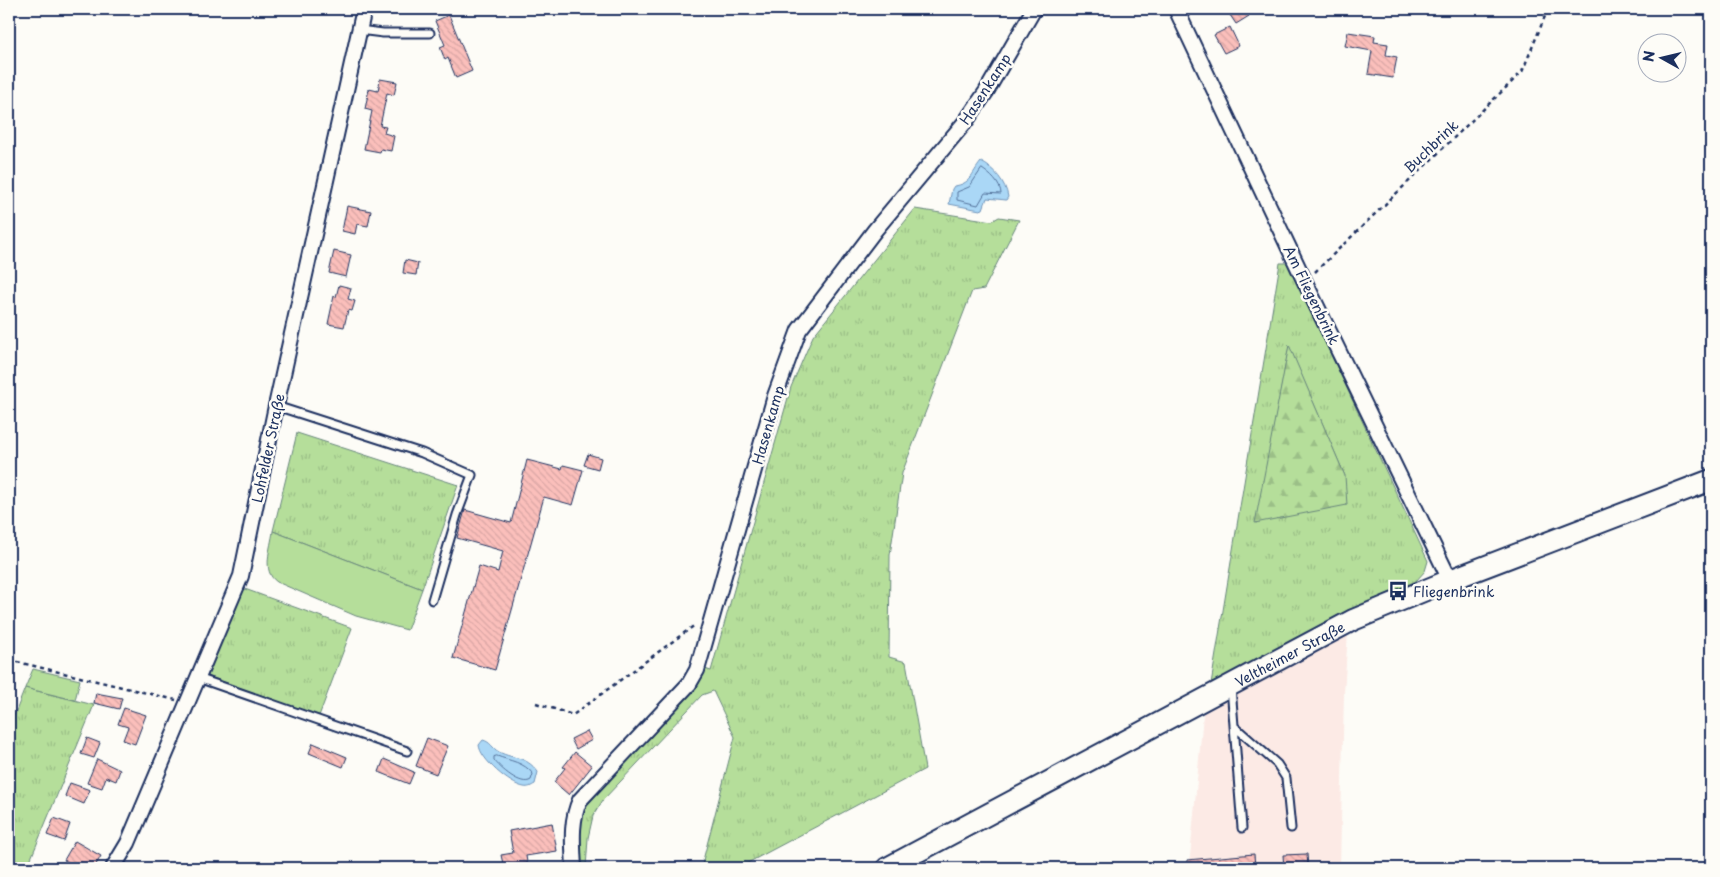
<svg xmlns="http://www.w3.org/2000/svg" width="1720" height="877" viewBox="0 0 1720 877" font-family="'Playpen Sans',sans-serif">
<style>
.built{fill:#fceae5}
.grass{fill:url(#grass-tufts);stroke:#68867c;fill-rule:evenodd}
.forest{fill:url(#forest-firs);stroke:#68867c}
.pitch{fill:#b5de9a;stroke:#68867c}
.water{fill:#aad7f6;stroke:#7194b9}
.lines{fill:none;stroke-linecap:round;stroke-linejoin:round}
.shore{stroke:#54729b;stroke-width:1}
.building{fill:url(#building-back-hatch);stroke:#1b2f5e}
.lane-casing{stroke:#1b2f5e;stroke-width:11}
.street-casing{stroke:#1b2f5e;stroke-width:18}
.secondary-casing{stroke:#1b2f5e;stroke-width:24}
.path{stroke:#1b2f5e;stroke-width:2.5;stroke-dasharray:4 4;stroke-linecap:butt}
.lane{stroke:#fdfcf7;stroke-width:7}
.street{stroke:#fdfcf7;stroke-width:14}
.secondary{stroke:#fdfcf7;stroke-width:20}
.labels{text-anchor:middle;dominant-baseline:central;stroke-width:5;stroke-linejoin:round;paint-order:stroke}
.street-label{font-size:14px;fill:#1b2f5e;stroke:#fdfcf7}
.poi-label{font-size:14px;fill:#1b2f5e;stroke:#fdfcf7;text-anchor:start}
</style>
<defs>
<pattern id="grass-tufts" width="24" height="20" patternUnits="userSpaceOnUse" patternTransform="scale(1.25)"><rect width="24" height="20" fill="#b5de9a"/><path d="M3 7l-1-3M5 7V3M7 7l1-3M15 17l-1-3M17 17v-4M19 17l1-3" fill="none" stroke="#9bbf87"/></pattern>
<pattern id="forest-firs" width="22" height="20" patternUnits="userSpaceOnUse" patternTransform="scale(1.25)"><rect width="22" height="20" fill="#b5de9a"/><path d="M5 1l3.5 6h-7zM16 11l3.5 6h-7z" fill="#9bbf87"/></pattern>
<pattern id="building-back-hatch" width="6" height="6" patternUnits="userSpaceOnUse" patternTransform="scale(1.25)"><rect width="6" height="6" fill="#fbbfbb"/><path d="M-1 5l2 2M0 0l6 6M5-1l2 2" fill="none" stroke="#d7a4a3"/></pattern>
</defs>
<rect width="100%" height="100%" fill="#fdfcf7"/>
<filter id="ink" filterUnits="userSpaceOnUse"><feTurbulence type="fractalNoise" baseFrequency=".02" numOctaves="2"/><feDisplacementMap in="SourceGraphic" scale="10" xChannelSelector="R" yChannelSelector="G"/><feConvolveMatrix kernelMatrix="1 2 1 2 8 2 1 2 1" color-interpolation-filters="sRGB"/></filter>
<g filter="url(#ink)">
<path class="built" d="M1348,632L1344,694L1340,868H1189L1203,715L1200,697Z"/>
<path class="grass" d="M915,209L992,221L999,217L1019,220L984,289L972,291L902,473L890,555L889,657L906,662L925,769L738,868H701L735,737L713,691L702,695L603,800L593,816L588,838L586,868H579L580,812L593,792L702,668L711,671L791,387L813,336Z
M1280,263H1288L1428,561L1425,571L1416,581L1350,610L1211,684ZM1289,346L1345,476L1256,523Z
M297,433L458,485L422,589L273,531Z
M242,588L352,628L319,716L207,676Z
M25,688L94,705L27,868H9V729Z"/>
<path class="forest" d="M1289,345L1345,476L1347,505L1255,523Z"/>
<path class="pitch" d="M273,531L422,589L407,630L356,616L277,582C261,571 271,548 273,531Z
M33,669L80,680L75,700L25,688Z"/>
<path class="water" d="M981,162C994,168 1006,183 1008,197L1006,200L987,198L983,209L980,210L949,204L952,189L954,186C971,184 971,174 981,162Z
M483,740C491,742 492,748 499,752C515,760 525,755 538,772L535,784C531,786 529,788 524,787C510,785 480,759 479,745Z"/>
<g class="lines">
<path class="shore" d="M982,169C990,174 1001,184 1001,194L985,193L978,205L957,200V192L969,187Z
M497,756C510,761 524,762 533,774L531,780C521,787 500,768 494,760V757Z"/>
</g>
<path class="building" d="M1226,9H1244L1249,16L1236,24Z
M449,15L472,71L456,78L448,58L445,60L440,47L445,45L435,21Z
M1230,27L1239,46L1224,53L1214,35Z
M1348,32L1375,36L1374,42L1388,44L1386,55L1397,57L1393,78L1368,74L1372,51L1345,46Z
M380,79L397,82L394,95L387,93L380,126L386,127L384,133L394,136L391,151L381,149L380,152L364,149L372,111L365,109L369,89L378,91Z
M347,206L371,211L368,226L357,224L355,234L342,231Z
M334,251L351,255L346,277L329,273Z
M405,260L418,263L416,275L403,273Z
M339,285L351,288L348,299L355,301L352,311L348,310L344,327L328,324L334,296L336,297Z
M588,454L601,458L598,469L584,465Z
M527,460L562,469L563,465L583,470L573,505L544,497L495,670L453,658L479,566L498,572L503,551L457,538L465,510L511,523Z
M96,693L122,698L119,709L94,703Z
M124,708L146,715L135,744L123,740L128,727L118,724Z
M587,731L592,740L576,749L571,739Z
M87,738L100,743L94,758L81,754Z
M427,738L448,746L436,774L416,766Z
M313,743L347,757L343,767L309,753Z
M575,752L592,766L569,795L554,782L565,768L563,767Z
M97,759L120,770L116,781L106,777L102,788L87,783Z
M384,759L414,772L409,784L379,772Z
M70,783L90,790L84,804L65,796Z
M54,818L70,824L64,841L47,835Z
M552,823L557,851L526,856L528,868H504L501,855L513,853L509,831Z
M75,841L101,856L94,868H79L64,860Z
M1254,854L1255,868H1187V860Z
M1307,854L1308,868H1284L1283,855Z"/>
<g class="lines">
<defs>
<path id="lane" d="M359,30L383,33H430
M276,406L422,453L472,475L457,515L432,600
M198,678L407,751
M1231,687L1242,828
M1234,726L1277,764L1286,778L1291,828"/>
<path id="street" d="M1176,9L1305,282L1450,580
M113,868L128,843L241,576L276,406L364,9
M574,868C573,846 570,821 580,800L689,684L697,670L775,396L799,330L875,230L966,121L986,92L1034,9"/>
<g id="secondary">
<path id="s1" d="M887,868L1353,620L1450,580L1711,480"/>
</g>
</defs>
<use href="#lane" class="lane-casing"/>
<use href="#street" class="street-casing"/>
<use href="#secondary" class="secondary-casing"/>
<path class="path" d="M1315,272L1522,72L1548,9
M9,660L176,700
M536,703L573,715L695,625"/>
<use href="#lane" class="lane"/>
<use href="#street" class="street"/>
<use href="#secondary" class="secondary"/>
</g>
</g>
<defs>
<symbol id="bus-bare" viewBox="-9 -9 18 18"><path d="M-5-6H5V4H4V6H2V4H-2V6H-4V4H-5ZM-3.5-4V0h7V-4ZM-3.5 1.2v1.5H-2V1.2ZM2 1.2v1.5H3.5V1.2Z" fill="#1b2f5e" stroke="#fdfcf7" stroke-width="2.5" paint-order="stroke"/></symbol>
</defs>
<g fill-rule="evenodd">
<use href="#bus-bare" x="1384" y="577" width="28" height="28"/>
</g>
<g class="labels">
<g class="street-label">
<text transform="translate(985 89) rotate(-57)">Hasenkamp</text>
<text transform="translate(1431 146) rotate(-44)">Buchbrink</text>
<text transform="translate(1312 295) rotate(64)">Am Fliegenbrink</text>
<text transform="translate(768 425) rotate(-74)">Hasenkamp</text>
<text transform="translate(268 448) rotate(-78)">Lohfelder Straße</text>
<text stroke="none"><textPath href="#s1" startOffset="456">Veltheimer Straße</textPath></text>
</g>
<g class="poi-label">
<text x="1413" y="591">Fliegenbrink</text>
</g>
</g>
<rect width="1720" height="877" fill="none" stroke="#fdfcf7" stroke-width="30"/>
<rect x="15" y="15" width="1690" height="847" fill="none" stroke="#1b2f5e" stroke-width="2" filter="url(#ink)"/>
<g transform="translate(1662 58) rotate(278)"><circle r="24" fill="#fdfcf7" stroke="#a3aaba"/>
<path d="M0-4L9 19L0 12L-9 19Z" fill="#1b2f5e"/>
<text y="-8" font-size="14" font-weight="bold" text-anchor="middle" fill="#1b2f5e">N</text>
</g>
</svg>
